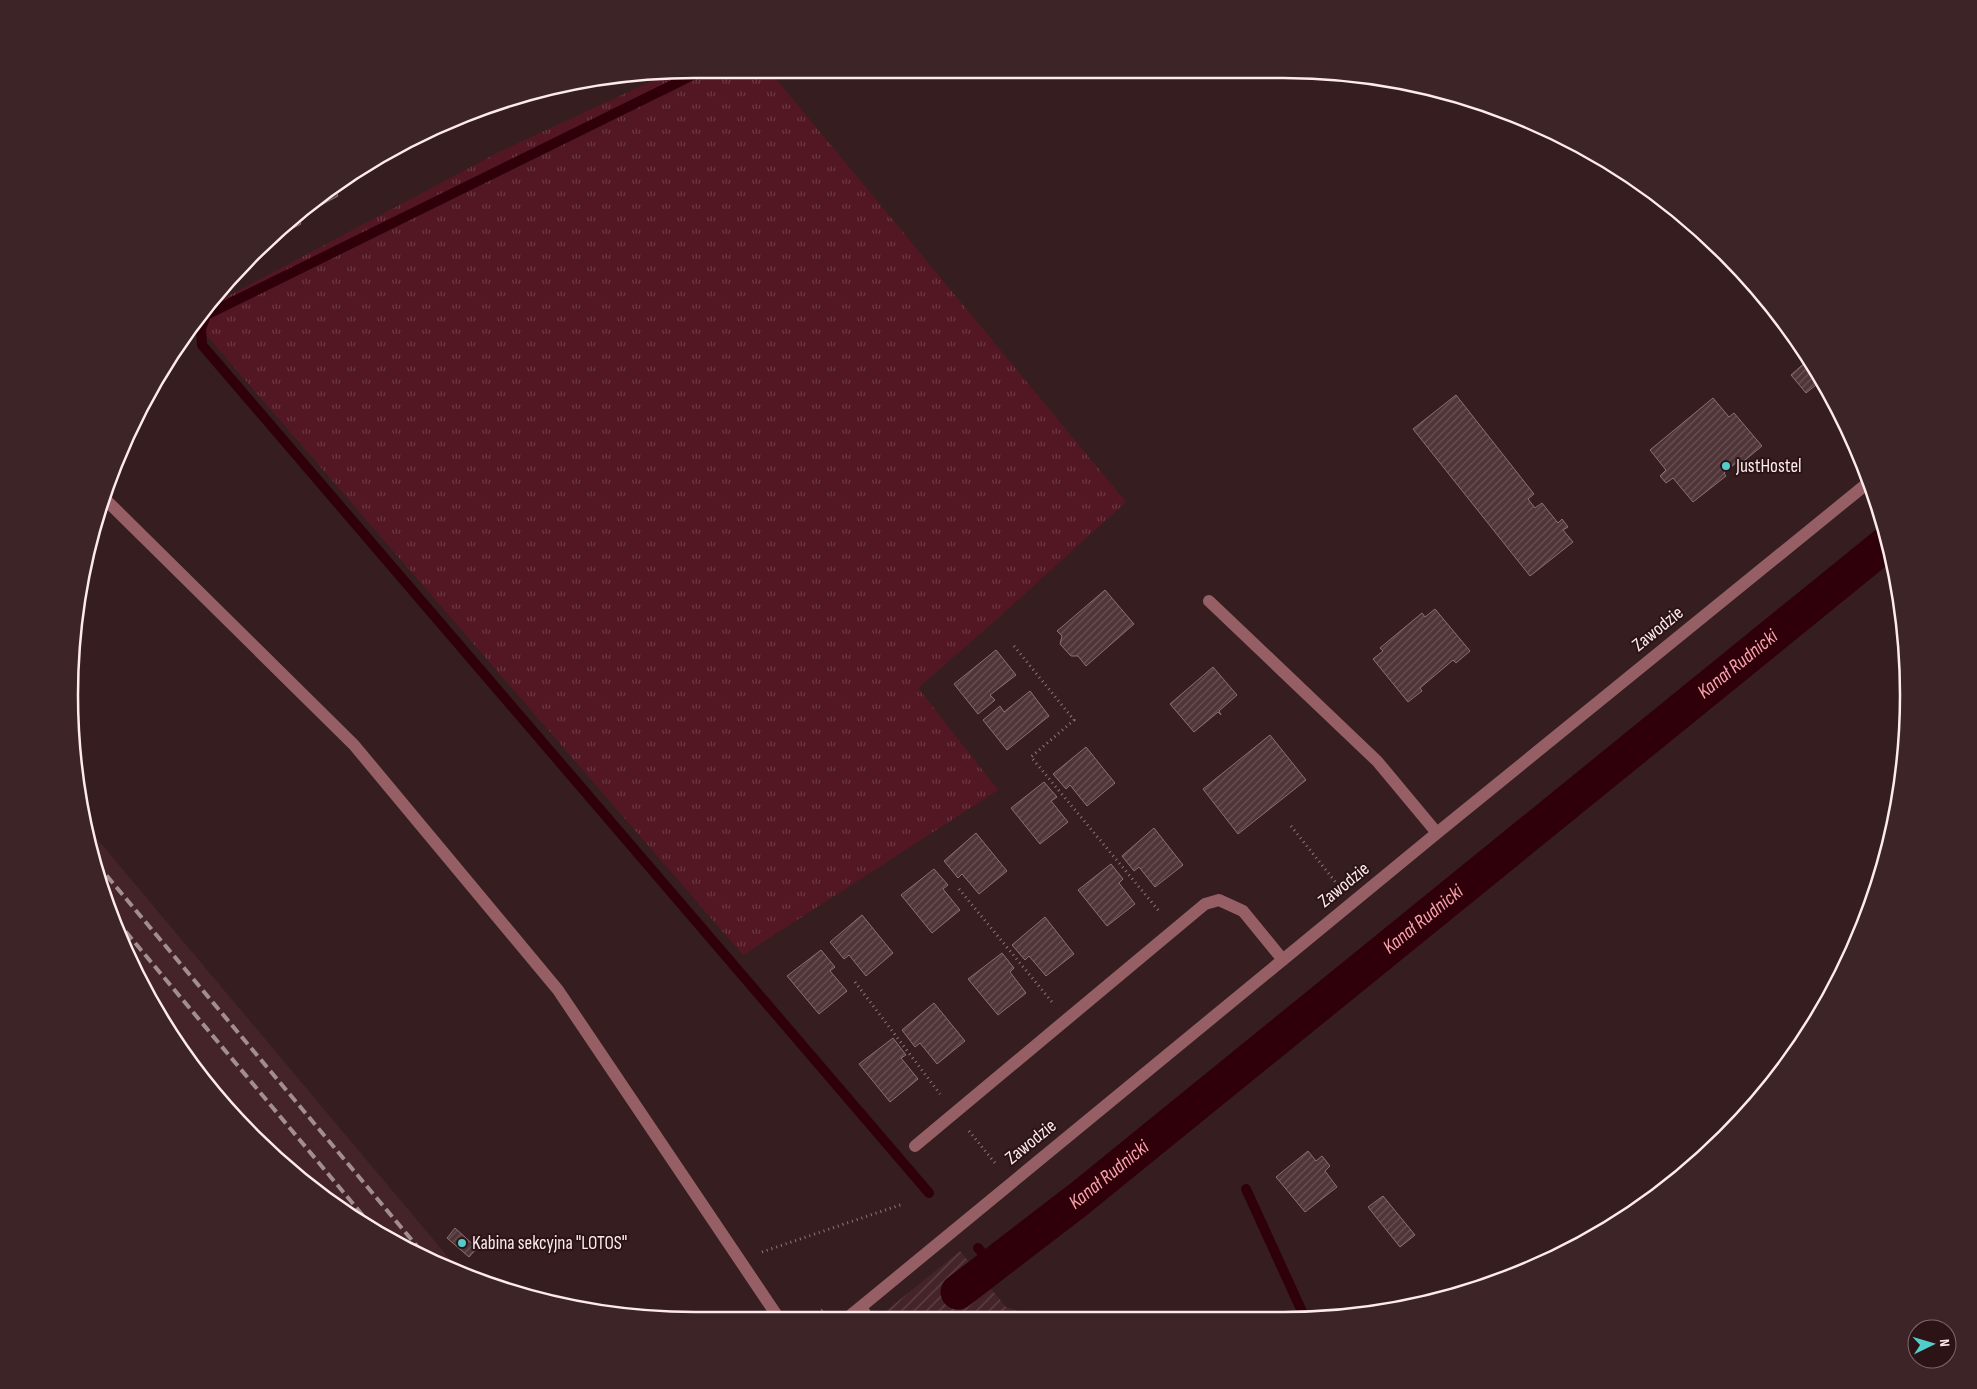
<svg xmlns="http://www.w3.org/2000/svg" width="1977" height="1389" viewBox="0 0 1977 1389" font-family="'Sofia Sans Condensed',sans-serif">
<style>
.built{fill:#442428}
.industrial{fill:url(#industrial-furrows)}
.grass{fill:url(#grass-tufts)}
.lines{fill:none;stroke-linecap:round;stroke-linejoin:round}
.stream{stroke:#30000a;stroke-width:10}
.canal{stroke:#30000a;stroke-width:35}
.building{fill:url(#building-hatch);stroke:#8e6f72}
.path{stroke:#8c7779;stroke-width:3;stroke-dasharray:1 4;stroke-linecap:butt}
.minor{stroke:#965f65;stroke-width:12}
.rail{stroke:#a28e90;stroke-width:4;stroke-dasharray:10 5;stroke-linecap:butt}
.poi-dot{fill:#53cdca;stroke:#2b1316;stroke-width:2}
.labels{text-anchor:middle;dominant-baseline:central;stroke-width:4;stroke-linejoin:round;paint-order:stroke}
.poi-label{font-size:19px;fill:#fdebec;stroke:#2b1316;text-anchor:start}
.street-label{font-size:19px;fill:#fdebec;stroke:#2b1316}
.water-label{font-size:20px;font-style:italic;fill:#faa2ac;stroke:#2b1316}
.rim{fill:none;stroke:#fdebec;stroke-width:2.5}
</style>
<defs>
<pattern id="industrial-furrows" width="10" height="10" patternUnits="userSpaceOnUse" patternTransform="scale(1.25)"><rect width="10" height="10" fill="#442428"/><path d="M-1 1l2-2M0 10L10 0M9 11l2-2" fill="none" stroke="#604447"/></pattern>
<pattern id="grass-tufts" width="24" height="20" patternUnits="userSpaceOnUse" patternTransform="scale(1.25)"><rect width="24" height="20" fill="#521723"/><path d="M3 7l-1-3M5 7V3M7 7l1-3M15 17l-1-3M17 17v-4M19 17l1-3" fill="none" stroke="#6c3943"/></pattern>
<pattern id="building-hatch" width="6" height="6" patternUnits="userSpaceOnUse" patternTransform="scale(1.25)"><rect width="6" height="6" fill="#503538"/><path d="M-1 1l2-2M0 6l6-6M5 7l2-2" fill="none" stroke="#6a5255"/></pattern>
</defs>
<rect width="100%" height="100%" fill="#351d20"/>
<path class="built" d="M83,822L448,1257L465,1276L455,1272L347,1215L252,1137L174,1042L133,972Z"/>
<path class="industrial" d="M960,1251L1006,1307L1035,1317L1037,1320H875Z"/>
<path class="grass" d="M695,69H768L1126,502L997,619L918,688L998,790L743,955L194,321L202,310L499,152L671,72Z"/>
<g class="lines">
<path class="stream" d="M705,69L206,315L201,329L202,345L929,1193
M1246,1189L1305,1318
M978,1248L994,1266"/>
<path class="canal" id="s1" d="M958,1292L1079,1199L1887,543"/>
</g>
<path class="building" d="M333,186L338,196L297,218L301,224L276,237V236Z
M1802,346L1821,381L1806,393L1791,375L1807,361L1798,349Z
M1456,395L1534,494L1528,499L1535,508L1542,503L1558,523L1562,519L1568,527L1563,530L1573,542L1530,576L1413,429Z
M1713,398L1729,417L1734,413L1762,446L1739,465L1737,462L1724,473L1726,476L1693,502L1673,478L1666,483L1660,476L1666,470L1650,450Z
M1105,590L1134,624L1086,666L1078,656H1071L1060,644L1062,636L1057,631Z
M1435,609L1470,651L1456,663L1453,660L1420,688L1422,691L1408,702L1373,659L1383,651L1380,648L1422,613L1425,617Z
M996,650L1016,675L990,695L995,700L978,714L954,684Z
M1213,667L1237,695L1219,711L1221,715L1218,712L1194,732L1170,704Z
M1030,691L1049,716L1007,750L983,720L1000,706L1004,712Z
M1270,735L1306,780L1238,834L1203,789Z
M1086,747L1115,783L1087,806L1070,785L1066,789L1053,774Z
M1044,782L1057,797L1051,801L1068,822L1040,844L1011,808Z
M1154,828L1183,865L1155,887L1139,867L1134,871L1122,856Z
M976,833L1007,871L979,894L962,874L958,878L944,861Z
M1111,864L1123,879L1119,883L1135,904L1107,926L1078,890Z
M934,869L948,885L943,889L960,910L932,933L901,895Z
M862,915L893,953L866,976L849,955L844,959L830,942Z
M1045,917L1074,954L1046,976L1029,956L1025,960L1012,945Z
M821,950L835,967L830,971L847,991L819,1014L787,976Z
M1002,953L1014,968L1010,972L1026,993L998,1015L968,979Z
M934,1003L965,1041L937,1064L920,1043L915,1047L902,1030Z
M893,1038L906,1055L901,1058L918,1079L890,1102L859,1064Z
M1308,1151L1316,1161L1322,1156L1330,1166L1325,1171L1337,1187L1305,1212L1276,1177Z
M1383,1196L1415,1235L1400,1247L1368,1207Z
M455,1228L477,1248L469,1257L447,1238Z"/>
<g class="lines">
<path class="path" d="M1014,646L1074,720L1031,757L1159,911
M1291,826L1337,884
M959,889L1052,1002
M855,982L940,1094
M969,1131L995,1163
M762,1252L903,1204
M810,1320L825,1308"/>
<path class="minor" d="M105,499L354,745L558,990L780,1320
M1209,601L1377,761L1437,833
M915,1146L1205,904L1219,900L1243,911L1283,960
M861,1307L869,1320
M845,1320L1437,833L1869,482"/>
<path class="rail" d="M97,864L426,1257
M116,920L375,1230
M239,1121L257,1141"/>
</g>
<g class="poi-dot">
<circle cx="1726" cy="466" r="5"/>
<circle cx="462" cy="1243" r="5"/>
</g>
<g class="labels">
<g class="poi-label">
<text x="1736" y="466">JustHostel</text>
<text x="472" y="1243">Kabina sekcyjna "LOTOS"</text>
</g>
<g class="street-label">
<text transform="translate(1658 629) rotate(-39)">Zawodzie</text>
<text transform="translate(1344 885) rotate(-39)">Zawodzie</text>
<text transform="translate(1031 1142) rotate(-39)">Zawodzie</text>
</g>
<g class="water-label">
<text stroke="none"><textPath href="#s1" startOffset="1001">Kanał Rudnicki</textPath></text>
<text stroke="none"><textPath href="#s1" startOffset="596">Kanał Rudnicki</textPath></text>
<text stroke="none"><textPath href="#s1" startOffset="191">Kanał Rudnicki</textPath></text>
</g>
</g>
<path d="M0 0H1977V1389H0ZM695 78H1283A617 617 0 0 1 1900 695V695A617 617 0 0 1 1283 1312H695A617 617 0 0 1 78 695V695A617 617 0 0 1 695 78Z" fill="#3c2427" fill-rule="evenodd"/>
<path class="rim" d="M695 78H1283A617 617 0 0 1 1900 695V695A617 617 0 0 1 1283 1312H695A617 617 0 0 1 78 695V695A617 617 0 0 1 695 78Z"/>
<g transform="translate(1932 1344) rotate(85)"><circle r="24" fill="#2b1316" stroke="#7f696c"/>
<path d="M0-4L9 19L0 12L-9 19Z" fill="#53cdca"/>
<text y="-8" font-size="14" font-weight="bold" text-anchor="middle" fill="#fdebec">N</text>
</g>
</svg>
